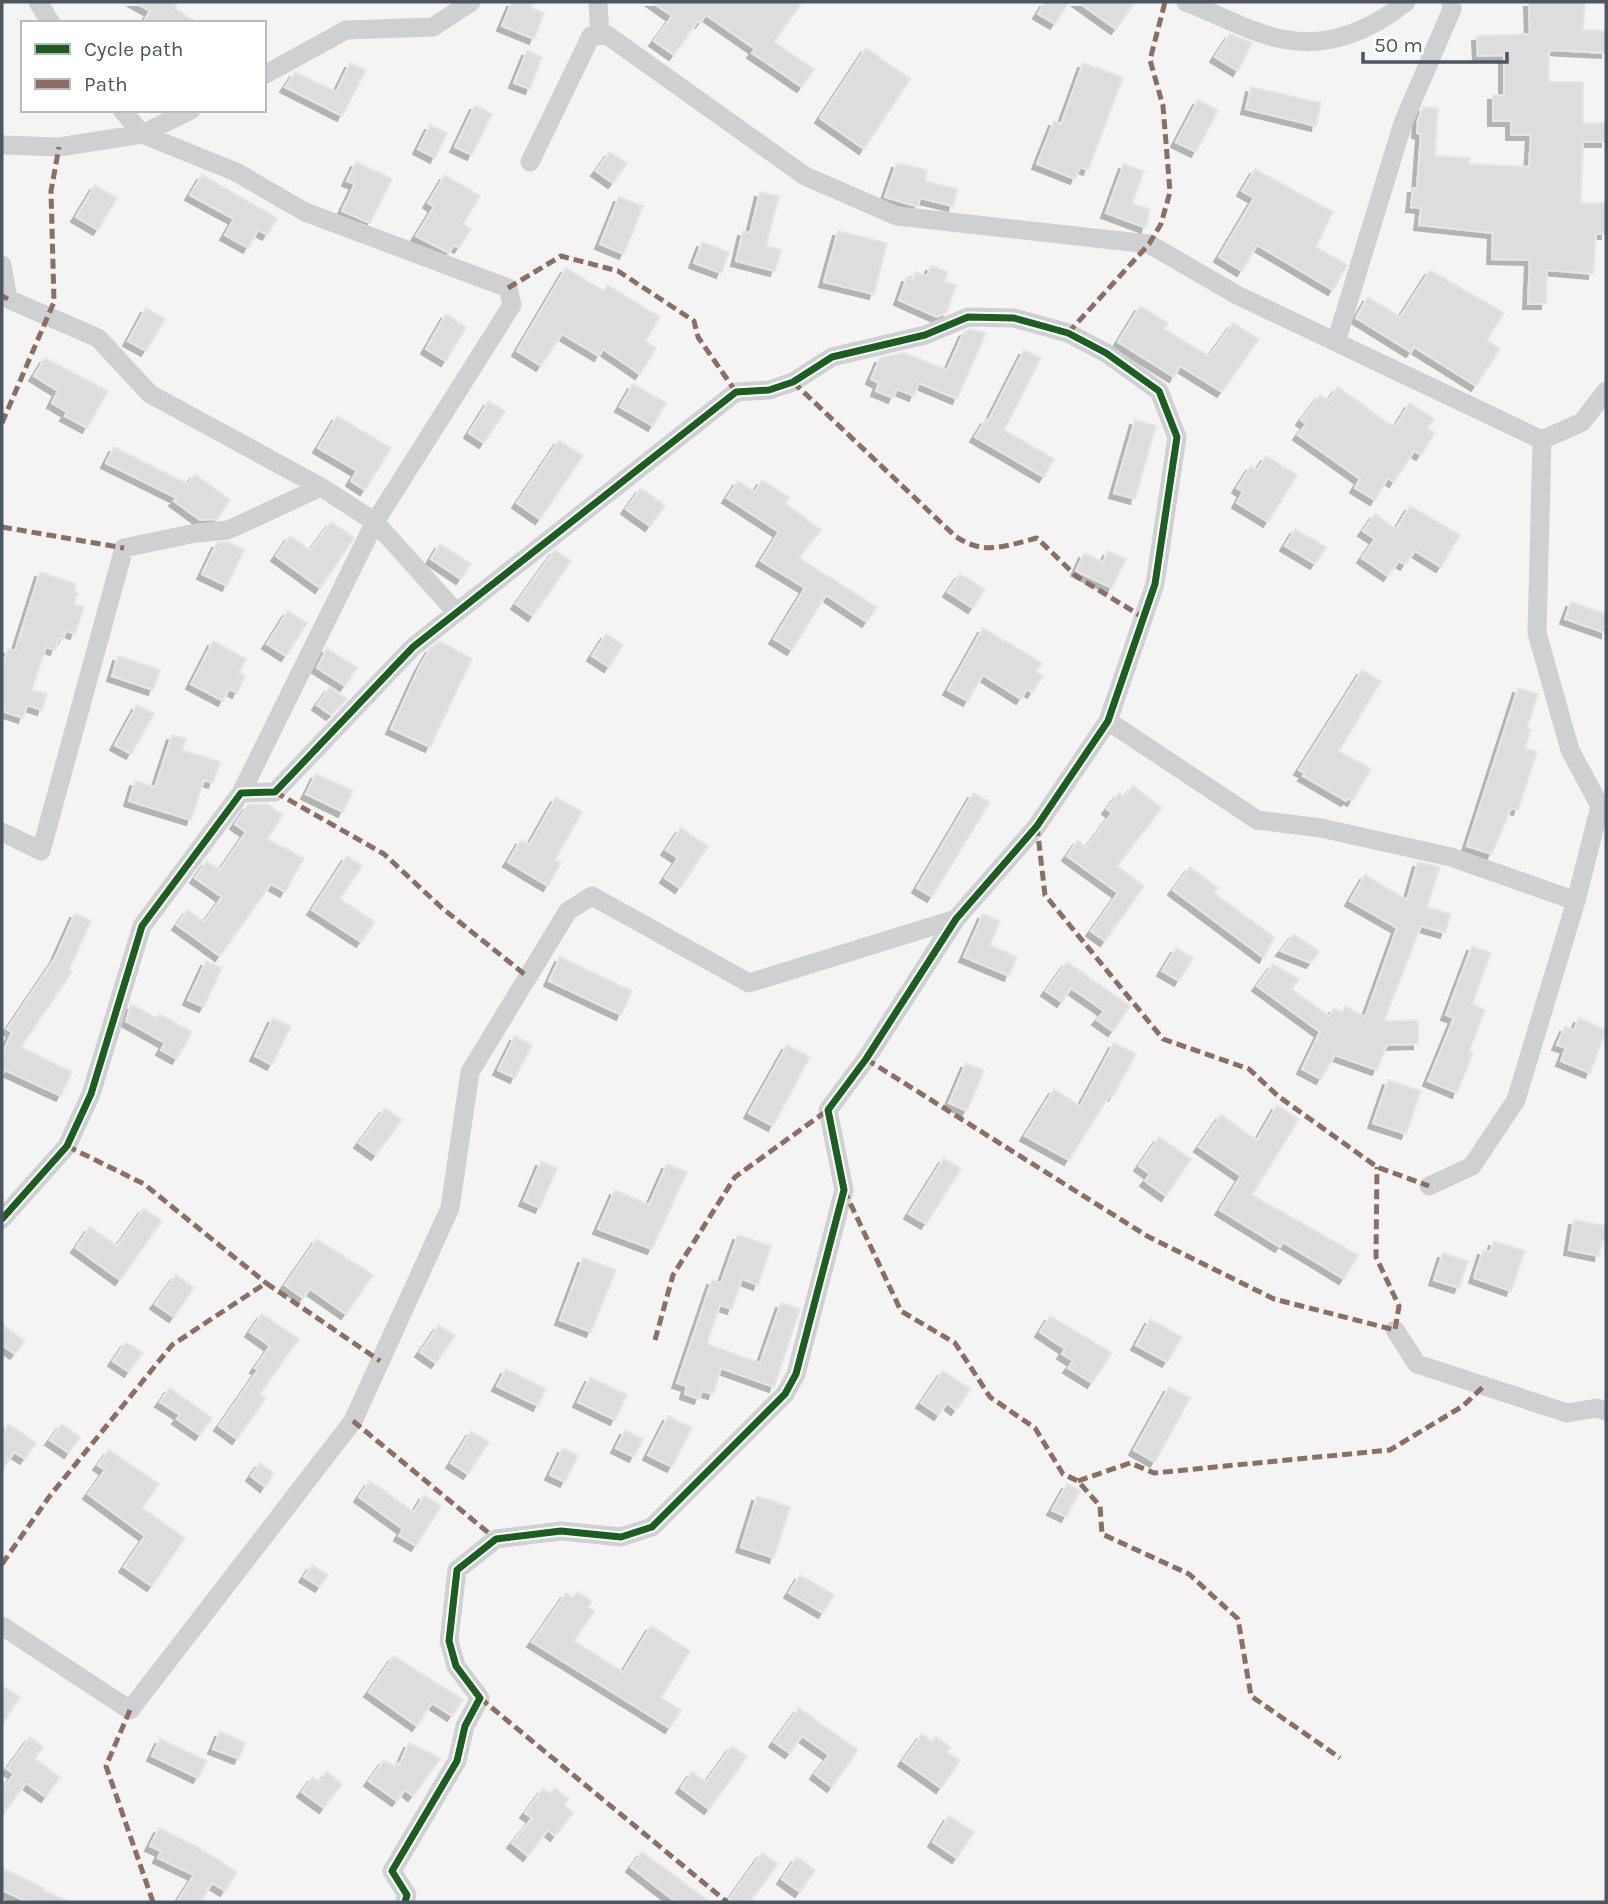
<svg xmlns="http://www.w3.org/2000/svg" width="1608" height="1904" viewBox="0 0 1608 1904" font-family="Karla,sans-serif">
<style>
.building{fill:#ddddde;stroke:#e5e6e7;stroke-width:2;filter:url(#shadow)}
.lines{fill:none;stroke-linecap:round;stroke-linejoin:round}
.minor{stroke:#ced0d2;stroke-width:19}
.quiet{stroke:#8d6e63;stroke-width:5;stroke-dasharray:10 5;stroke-linecap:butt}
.cycleway-casing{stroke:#fff;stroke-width:11}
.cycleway{stroke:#1b5e20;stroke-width:7}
</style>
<defs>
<filter id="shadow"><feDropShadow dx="-5" dy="5" stdDeviation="0" flood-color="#0004"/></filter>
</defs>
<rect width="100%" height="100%" fill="#f4f4f4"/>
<path class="building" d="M134,2H178L175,8L197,23H143L150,11Z
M512,2H534L531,8L544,13L534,39L502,26Z
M652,2H802L774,42L814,69L802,87L752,53L755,49L706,15L700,23L698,21L674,55L654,41L672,16Z
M1045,2H1069L1055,24L1038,14Z
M1078,2H1135L1116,29Z
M1529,2H1585L1583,30L1606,31V53L1550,50L1549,54V82H1583V123H1606V142H1583L1581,203H1606V234H1596L1593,274L1547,270L1546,304H1528L1530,260L1492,259L1493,233L1419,225L1421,208L1411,207L1413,188H1417L1421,134L1417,133L1418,120L1423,107L1438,108L1435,156L1470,158L1469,164L1529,167L1531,135H1511V121H1493V95H1504V55L1478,56L1477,36L1530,34Z
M1230,34L1252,43L1238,71L1215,57Z
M866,48L910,79L864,149L820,118Z
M527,51L542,57L530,89L514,83Z
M350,63L366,70L342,116L285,87L295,72L336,92Z
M1083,63L1123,77L1088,170L1080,167L1075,179L1037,164L1054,121L1061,124Z
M1251,87L1321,103L1316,126L1246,109Z
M1198,100L1218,110L1196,152L1176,142Z
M475,105L492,114L472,155L455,147Z
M430,125L447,133L435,158L418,149Z
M610,152L627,164L613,183L596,171Z
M356,162L392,179L370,223L342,211L355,184L347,181Z
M897,163L927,170L925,181L957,189L953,206L920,198L918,206L912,205L885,197Z
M1124,164L1144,171L1132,204L1150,209L1146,228L1106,213Z
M1255,169L1333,212L1316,247L1347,265L1333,290L1257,245L1242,271L1219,257L1254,198L1242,191Z
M202,175L277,218L267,235L258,230L248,248L225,235L234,219L190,195Z
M445,175L480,196L463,224L471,229L459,248L454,245L449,253L416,236L434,207L428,203Z
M95,185L117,198L98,230L76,217Z
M760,192L779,196L766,246L781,250L775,271L736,261L743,231L750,233Z
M619,197L643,206L624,254L600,244Z
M838,231L887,243L874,294L824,282Z
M702,242L729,252L721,273L694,263Z
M931,266L948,272L944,281L956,285L947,312L937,317L899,300L907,277L913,279L915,272L927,276Z
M566,268L604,291L607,285L660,317L645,341L656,348L640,374L603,349L599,356L562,334L541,366L517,351Z
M1430,270L1504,313L1487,340L1500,349L1476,386L1414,347L1411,352L1356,318L1368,297L1400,317Z
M1140,306L1168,323L1164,329L1209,356L1233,323L1259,339L1222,392L1180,366L1174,377L1118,342Z
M146,308L165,319L146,351L128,341Z
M446,314L466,327L446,361L426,349Z
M970,329L986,333L957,399L919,383L914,396L897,389L893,398L876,391L879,383L871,379L880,358L904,353L947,370L964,332Z
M1024,350L1041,358L1004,430L1054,459L1044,477L975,437L986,419L988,421Z
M45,358L108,391L87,428L65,416L67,412L52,403L58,391L34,376Z
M633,384L666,403L653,426L620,407Z
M1338,387L1389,424L1396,425L1410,403L1434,419L1428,428L1435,433L1421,455L1414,451L1394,482L1388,478L1375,500L1355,488L1360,479L1298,435L1306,424L1301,420L1320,395L1328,401Z
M489,401L505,411L484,443L469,433Z
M337,416L391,448L365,490L351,481L357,471L318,448Z
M1135,420L1156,426L1135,499L1114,493Z
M559,440L583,456L540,519L517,503Z
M114,447L188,484L195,474L230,500L217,519L200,520L174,501L177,498L106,463Z
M1266,456L1297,475L1268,522L1237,503L1243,492L1237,488L1251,466L1257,470Z
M762,480L789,497L785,503L821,530L799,558L877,607L867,622L826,595L792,650L774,639L805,588L761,561L779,532L727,498L738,481L755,492Z
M641,488L665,506L650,526L626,509Z
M1410,506L1460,535L1441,567L1415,551L1405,565L1399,561L1388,576L1362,558L1375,539L1363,531L1375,514L1396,529Z
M331,522L354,538L320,588L276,556L290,536L310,550Z
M1295,529L1326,547L1315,564L1285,546Z
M228,542L244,550L227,586L202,574L217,543Z
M440,544L471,564L461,579L431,559Z
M555,550L571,561L533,616L516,604Z
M1108,551L1126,559L1112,588L1076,571L1084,553L1103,562Z
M40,572L76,584L74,592L78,593L74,604L84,607L75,634L66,631L63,639L59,638L55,650L46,647L32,690L47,694L42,710L27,705L23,718L2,711V667L8,649L15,651Z
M960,574L985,589L973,608L948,592Z
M1571,602L1606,614V633L1565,619Z
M288,611L307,623L286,656L267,644Z
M983,628L1042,663L1036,672L1043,676L1032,693L1027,689L1021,699L983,675L968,701L948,690Z
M606,634L623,645L609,667L592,656Z
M213,641L246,659L239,673L245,676L237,693L229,689L223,701L191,684Z
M440,641L472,659L430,747L391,729L419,668L430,649Z
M327,648L357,668L345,686L317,668Z
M118,656L160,670L153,690L112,676Z
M1362,670L1381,681L1339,751L1371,769L1352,801L1348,798L1346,801L1303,776L1305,773L1299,770Z
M330,687L347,699L331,715L317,705Z
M1518,688L1538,694L1527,728L1531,730L1525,748L1537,752L1518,810L1511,808L1492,854L1467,846Z
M137,705L154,714L131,754L115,745Z
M172,735L186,739L182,750L220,762L213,783L204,780L191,820L129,801L135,781L155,787Z
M316,774L353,791L343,812L306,794Z
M1133,786L1162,808L1117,866L1144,886L1105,941L1091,931L1118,893L1067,856L1078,840L1086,847L1112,813L1107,809L1119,793L1124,797Z
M973,793L990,802L932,897L917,888Z
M556,797L582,812L555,860L561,863L548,886L508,862L521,840L529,845Z
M267,804L283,815L267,839L304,858L285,892L271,884L220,956L177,925L188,910L204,922L222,897L195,878L207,861L220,870L246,832L235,824L248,805Z
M681,828L708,846L680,888L665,878L678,858L666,850Z
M347,856L362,866L340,899L375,922L361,942L312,910Z
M1418,862L1440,867L1427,907L1451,914L1445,933L1421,926L1384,1021L1418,1020V1044L1387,1045L1377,1070L1335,1055L1321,1079L1302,1069L1320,1032L1257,986L1273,964L1299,979L1292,989L1329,1016L1334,1008L1342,1012L1345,1006L1365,1017L1397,928L1350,901L1365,875L1407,900Z
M1190,867L1218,888L1214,893L1274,937L1264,958L1173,890Z
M75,913L91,921L69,970L72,972L21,1047L72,1072L61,1096L5,1070L2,1075V1054L12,1032L7,1029L55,958Z
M983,914L1000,921L990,945L1017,957L1009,976L964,957Z
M1294,934L1319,952L1311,963L1281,951Z
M1472,946L1491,953L1472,1004L1485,1010L1469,1051L1473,1053L1457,1093L1428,1081L1454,1018L1446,1015Z
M1176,948L1193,958L1179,981L1162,971Z
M560,957L632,991L621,1015L549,981Z
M206,961L222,968L204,1007L188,1000Z
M1067,962L1130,1006L1113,1031L1097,1020L1104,1011L1071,988L1062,1002L1046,991Z
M131,1004L156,1018L159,1014L192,1032L177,1059L161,1050L165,1043L126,1021Z
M273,1018L291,1026L272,1065L255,1056Z
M1579,1018L1606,1030L1590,1073L1561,1061L1566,1048L1557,1045L1565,1027L1574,1030Z
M515,1036L532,1045L515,1078L498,1070Z
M1114,1043L1136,1054L1113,1096L1110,1095L1069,1160L1025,1136L1054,1089L1080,1106Z
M787,1045L810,1057L773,1126L749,1113Z
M966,1063L984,1071L967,1111L949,1103Z
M1388,1080L1421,1091L1406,1134L1373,1123Z
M1277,1105L1299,1119L1252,1195L1358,1255L1344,1279L1283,1242L1280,1247L1220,1210L1241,1176L1199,1147L1221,1115L1257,1140Z
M385,1108L402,1120L376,1155L359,1143Z
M1159,1137L1191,1159L1166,1196L1145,1181L1150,1174L1139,1166Z
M944,1158L961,1169L926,1224L909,1214Z
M541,1161L557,1168L540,1208L524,1201Z
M667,1164L687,1172L652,1249L598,1229L615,1190L649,1205Z
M144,1208L162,1221L120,1280L76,1248L90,1227L117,1246Z
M1574,1220L1606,1226V1242L1602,1241L1599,1256L1569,1250Z
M738,1235L771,1246L758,1285L742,1279L732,1309L720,1305L707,1344L760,1363L781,1303L800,1309L774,1387L721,1368L713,1394L702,1391L699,1399L685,1394L687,1386L677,1383L712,1280L721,1283Z
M317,1239L373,1275L346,1314L310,1289L303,1298L285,1285Z
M1494,1241L1525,1251L1511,1291L1474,1278L1483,1250L1490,1252Z
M1443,1253L1468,1261L1459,1288L1434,1280Z
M583,1258L616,1270L591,1332L560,1320Z
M176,1275L194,1288L174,1317L155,1304Z
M262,1314L299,1339L260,1394L266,1398L237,1439L219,1426L258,1370L255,1368L270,1346L250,1332Z
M1050,1316L1112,1353L1092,1383L1068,1368L1073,1361L1062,1354L1065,1349L1040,1332Z
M1150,1319L1182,1337L1167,1362L1136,1345Z
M2,1324L25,1341L15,1354L2,1345Z
M439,1325L455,1336L436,1363L420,1352Z
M126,1342L143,1353L129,1372L113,1361Z
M506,1369L546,1389L538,1406L497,1386Z
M943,1371L971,1389L956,1410L947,1403L939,1415L921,1403Z
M590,1377L627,1395L615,1420L578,1402Z
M1169,1387L1190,1398L1155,1462L1134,1450Z
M170,1388L212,1418L200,1435L177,1419L180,1415L160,1402Z
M668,1416L692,1428L672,1467L648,1455Z
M9,1424L36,1443L25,1459L14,1452L2,1471V1435Z
M62,1424L80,1437L69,1453L50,1440Z
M625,1430L643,1439L634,1457L616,1448Z
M471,1431L489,1442L468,1474L451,1463Z
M563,1448L578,1456L565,1482L550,1475Z
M109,1450L159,1484L142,1508L185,1538L152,1586L124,1567L145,1536L88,1494L105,1470L98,1465Z
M260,1463L274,1473L265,1487L251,1476Z
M370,1481L414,1512L424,1495L441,1506L416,1546L399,1536L403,1529L359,1497Z
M1067,1484L1080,1491L1066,1517L1052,1510Z
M757,1496L790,1507L774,1558L741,1547Z
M312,1565L328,1575L320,1587L304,1577Z
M800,1575L834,1595L823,1613L789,1593Z
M577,1592L592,1601L588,1607L594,1612L574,1641L623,1672L651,1626L690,1651L661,1698L681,1710L670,1728L532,1642L566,1593L573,1597Z
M394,1656L463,1700L452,1716L432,1703L417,1726L369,1692Z
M2,1685L20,1697L2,1725Z
M799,1708L858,1750L832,1787L815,1774L829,1755L802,1736L790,1753L774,1742Z
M220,1732L245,1742L239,1759L213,1749Z
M922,1734L932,1741L935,1736L951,1747L947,1752L960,1761L941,1788L903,1761Z
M30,1737L43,1747L35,1759L60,1777L46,1797L26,1783L2,1816V1790L14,1774L7,1769Z
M160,1739L207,1761L198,1778L152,1756Z
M409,1743L441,1758L413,1796L405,1790L397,1801L369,1781L384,1760L394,1766L396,1762L399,1765Z
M732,1746L747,1757L709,1809L681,1788L692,1772L706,1782Z
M327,1772L342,1784L324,1808L302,1792L313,1777L319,1782Z
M555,1788L569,1799L564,1805L573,1813L555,1836L548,1830L528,1856L512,1843L532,1818L525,1813L543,1789L550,1794Z
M949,1816L974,1832L957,1858L933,1842Z
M159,1828L196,1846L237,1872L225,1891L212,1883L201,1902H177L194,1875L158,1858L161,1851L150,1846Z
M642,1852L659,1864L710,1902H676L631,1867Z
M762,1853L778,1864L750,1902H727Z
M797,1857L815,1870L800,1892L782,1879Z
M2,1868L44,1888L43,1890L70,1902H28L2,1890Z"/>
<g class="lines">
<path class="minor" d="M38,2L51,23
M598,2L600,35
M1186,2C1215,13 1251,33 1282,39C1327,49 1372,30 1406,2
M264,75L346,30L433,27L471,2
M122,110L142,134L236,172L305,212L508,288L512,305L375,522L241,793
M2,145L59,147L142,134L191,110
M530,162L591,36L607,35L805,176L897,216L1149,244L1237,295L1542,440L1582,422L1606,391
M2,265L8,299L98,338L150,394L321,487
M1336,342L1403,123L1452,9L1451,2
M1108,721L1257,820L1321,828L1451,857L1576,901L1600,806L1570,750L1537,633L1542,440
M2,832L41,851L124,548L196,533L228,530L321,487L375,522L456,612
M1429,1186L1472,1166L1516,1100L1576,901
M2,1219L67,1146L91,1094L142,926L241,793L275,792L413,647L736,392L769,390L793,382L832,357L925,335L968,317L1014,318L1068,333L1106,353L1159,391L1177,437L1155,584L1108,721L1037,826L956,919L866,1059L828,1110L844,1190L796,1374L785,1394L652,1527L621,1537L561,1531L496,1539L457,1570L449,1641L456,1666L480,1698L465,1726L457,1761L392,1871L407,1895L405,1902
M1395,1330L1417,1364L1567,1413L1597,1408L1606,1411
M2,1626L130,1710L353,1421L450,1208L470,1072L568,911L592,896L749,983L956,919"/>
<path class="quiet" d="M508,288L561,256L618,271L694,321L698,337L736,392
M2,296L8,299
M1068,333L1149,244L1161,224L1170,192L1163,106L1150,60L1165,2
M793,382L955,536C984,556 1005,546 1037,538L1076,576L1144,618
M2,423L54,302L51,191L59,147
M2,527L124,548
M275,792L384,854L442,908L528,977
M1037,826L1045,895L1163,1039L1249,1069L1278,1096L1377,1167L1429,1186
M866,1059L1147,1236L1274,1299L1395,1330L1399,1306L1376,1257L1377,1167
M67,1146L144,1184L266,1283
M844,1190L901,1311L955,1343L990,1397L1035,1428L1063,1474L1078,1481L1100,1506L1102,1534L1189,1574L1238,1619L1251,1696L1340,1758
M655,1340L673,1275L735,1177L828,1110
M353,1421L496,1539
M1078,1481L1130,1463L1154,1473L1390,1450L1463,1406L1484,1386
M2,1564L49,1497L172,1345L266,1283L380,1361
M480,1698L727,1902
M130,1710L106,1766L153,1902"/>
<defs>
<path id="cycleway" d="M2,1219L67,1146L91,1094L142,926L241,793L275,792L413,647L736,392L769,390L793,382L832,357L925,335L968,317L1014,318L1068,333L1106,353L1159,391L1177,437L1155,584L1108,721L1037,826L956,919L866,1059L828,1110L844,1190L796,1374L785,1394L652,1527L621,1537L561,1531L496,1539L457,1570L449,1641L456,1666L480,1698L465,1726L457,1761L392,1871L407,1895L405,1902"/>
</defs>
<use href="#cycleway" class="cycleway-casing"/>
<use href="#cycleway" class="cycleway"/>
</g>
<rect width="1608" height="1904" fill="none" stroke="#4a5661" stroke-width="7"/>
<rect x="21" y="21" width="245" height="91" fill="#ffffff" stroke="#b7bbc0" stroke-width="2"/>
<rect x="35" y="44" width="35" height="10" fill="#1b5e20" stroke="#b7bbc0" stroke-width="2"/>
<text x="84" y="56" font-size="21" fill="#4a5661">Cycle path</text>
<rect x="35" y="79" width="35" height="10" fill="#8d6e63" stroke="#b7bbc0" stroke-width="2"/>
<text x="84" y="91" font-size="21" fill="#4a5661">Path</text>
<path d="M1363 52v10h144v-10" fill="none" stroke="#4a5661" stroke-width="3.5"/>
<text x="1374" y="52" font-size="21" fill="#4a5661" stroke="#ffffff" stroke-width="5" paint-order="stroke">50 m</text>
</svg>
